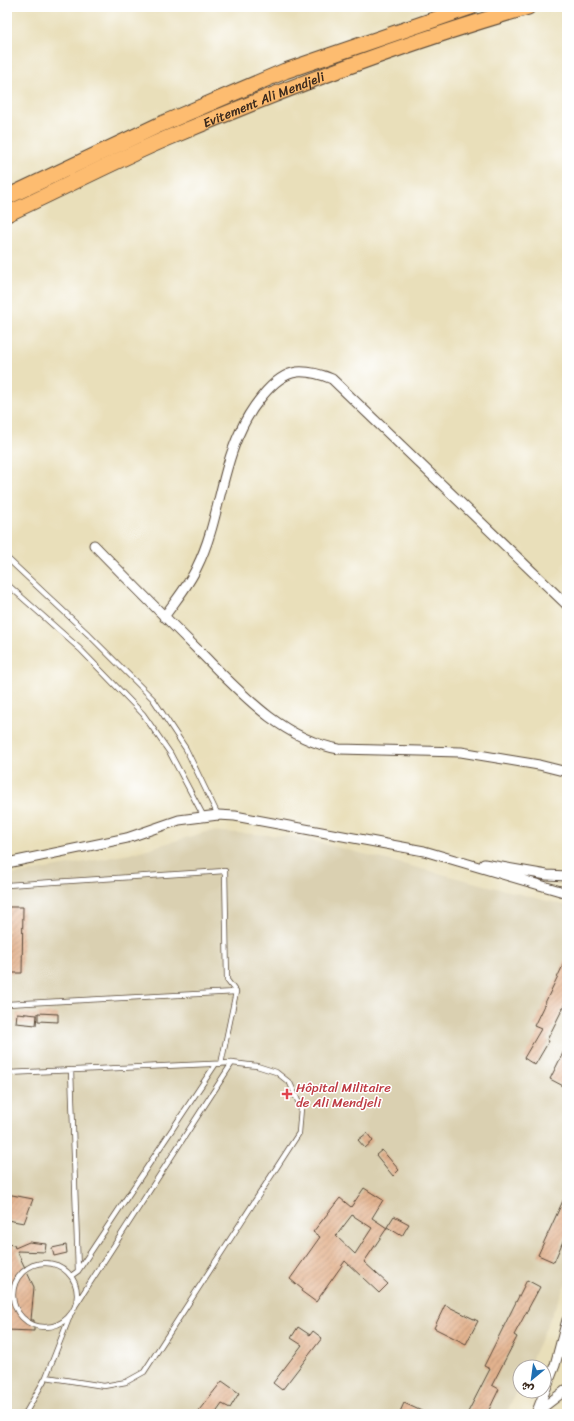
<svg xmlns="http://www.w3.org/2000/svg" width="574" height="1421" viewBox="0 0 574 1421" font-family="Sriracha,'Playpen Sans Arabic',sans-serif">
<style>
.built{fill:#dad0b1}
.building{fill:url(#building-hatch);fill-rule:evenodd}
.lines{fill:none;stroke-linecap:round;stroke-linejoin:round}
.service-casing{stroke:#554535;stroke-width:6}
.minor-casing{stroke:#554535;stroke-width:11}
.trunk-casing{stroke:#554535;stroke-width:17}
.service{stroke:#fff;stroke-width:4.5}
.minor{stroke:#fff;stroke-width:9}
.trunk{stroke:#fdbc70;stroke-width:15}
.health-dot{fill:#e0444e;stroke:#fff;stroke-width:1.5}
.labels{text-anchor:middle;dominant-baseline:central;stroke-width:3;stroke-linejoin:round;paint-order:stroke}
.street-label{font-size:13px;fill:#3b2a1e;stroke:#fff}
.health-label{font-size:13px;fill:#be3a42;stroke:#fff;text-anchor:start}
</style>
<defs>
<pattern id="building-hatch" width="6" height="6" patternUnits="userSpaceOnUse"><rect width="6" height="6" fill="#e3b38f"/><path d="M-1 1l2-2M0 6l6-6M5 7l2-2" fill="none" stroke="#b99274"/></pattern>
</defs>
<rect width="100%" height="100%" fill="#fff"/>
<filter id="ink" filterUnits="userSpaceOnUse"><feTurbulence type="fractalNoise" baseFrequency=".025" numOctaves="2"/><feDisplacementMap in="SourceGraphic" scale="8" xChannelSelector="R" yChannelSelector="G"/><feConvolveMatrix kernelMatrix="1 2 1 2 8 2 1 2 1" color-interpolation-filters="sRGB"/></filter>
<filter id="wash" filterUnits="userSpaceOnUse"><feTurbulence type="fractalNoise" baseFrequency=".012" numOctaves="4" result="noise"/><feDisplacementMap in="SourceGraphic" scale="16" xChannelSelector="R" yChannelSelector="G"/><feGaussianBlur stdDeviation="0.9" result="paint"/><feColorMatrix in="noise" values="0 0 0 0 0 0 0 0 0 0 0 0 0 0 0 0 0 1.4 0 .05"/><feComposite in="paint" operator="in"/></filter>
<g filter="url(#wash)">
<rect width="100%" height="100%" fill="#e9dfba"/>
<path class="built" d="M209,831L297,837L567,906V1281L528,1367H520V1383L506,1414H7V876L130,854Z"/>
<g id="blocks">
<path class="building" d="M7,907H23L22,973H7Z
M567,957V1000L547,1040L549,1041L535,1065L524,1058L541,1029L534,1026Z
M17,1013L37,1015L36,1025L16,1023Z
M38,1013L58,1014V1022L38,1021Z
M567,1045V1088L550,1079Z
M367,1133L373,1141L365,1148L358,1140Z
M382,1150L399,1170L393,1176L376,1155Z
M364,1188L383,1200L372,1218L387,1228L364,1262L388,1284L379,1293L345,1261L316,1302L301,1291L302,1289L290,1279L320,1237L313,1232L340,1198L351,1207ZM352,1215L372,1228L355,1254L336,1236Z
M567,1192V1232L554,1262L538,1255Z
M7,1194L33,1199L24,1223L7,1220Z
M394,1216L409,1224L402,1236L387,1227Z
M29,1242L46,1244L45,1252L17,1251L34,1287L31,1320H34V1331L7,1330V1244L14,1245L15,1248Z
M66,1245L67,1253L54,1256L52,1248Z
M527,1280L540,1287L514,1335L517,1337L492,1385L499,1389L487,1414H467L490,1369L484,1366Z
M445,1305L478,1321L466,1344L434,1328Z
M298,1327L310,1335L313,1331L322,1338L282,1390L273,1383L302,1345L291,1338Z
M222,1381L239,1393L230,1408L222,1404L215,1414H196Z
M404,1403L428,1414H399Z"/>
</g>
</g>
<g filter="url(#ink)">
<use href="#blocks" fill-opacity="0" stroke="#554535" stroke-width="1"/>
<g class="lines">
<defs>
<path id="service" d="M7,558L89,635L153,699L186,749L218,815
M7,584L80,649L143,714L170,753L204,817
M7,885L225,871L227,980L236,992
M7,1004L236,992
M221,1064L236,992
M71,1070L78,1271
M7,1073L232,1063L257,1066L276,1072L290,1083L301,1108L299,1133L144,1372L126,1382L104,1386L46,1377
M13 1295a32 32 0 1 1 64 0a32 32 0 1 1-64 0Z
M71,1276L78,1271L215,1065
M75,1306L232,1063
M25,1414L46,1377L70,1316"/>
<path id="minor" d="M94,545C129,581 164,616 199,651C239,691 281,739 339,749L461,752L539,765L567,772
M164,617C175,601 189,585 197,567C218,525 220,476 239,434C248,413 272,375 297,372C310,371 320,374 332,379L567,605
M7,863L127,838L179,820L218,815L235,816L424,851L567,893
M484,864L547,875L567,876
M537,1412L567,1389
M536,1414L555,1365L567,1320"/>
<g id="trunk">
<path d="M7,197L159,125L285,71L471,7"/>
<path id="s1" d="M7,214C61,189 114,161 168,138C286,88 406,42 528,7"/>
</g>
</defs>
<use href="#service" class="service-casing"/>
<use href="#minor" class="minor-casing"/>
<use href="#trunk" class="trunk-casing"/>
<use href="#service" class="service"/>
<use href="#minor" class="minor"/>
<use href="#trunk" class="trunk"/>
</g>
</g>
<path class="health-dot" d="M285 1088h4v4h4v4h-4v4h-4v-4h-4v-4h4z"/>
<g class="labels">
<g class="street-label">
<text stroke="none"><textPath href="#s1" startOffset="281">Evitement Ali Mendjeli</textPath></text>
</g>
<g class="health-label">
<text x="296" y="1087">Hôpital Militaire<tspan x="296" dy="15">de Ali Mendjeli</tspan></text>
</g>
</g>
<rect width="574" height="1421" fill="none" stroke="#fff" stroke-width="24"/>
<g transform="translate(532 1379) rotate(209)"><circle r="19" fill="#ffffff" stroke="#b1aaa5"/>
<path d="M0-3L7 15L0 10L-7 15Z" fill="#1f6fb2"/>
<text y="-6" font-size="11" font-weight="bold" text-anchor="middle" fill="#3b2a1e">ش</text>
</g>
</svg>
